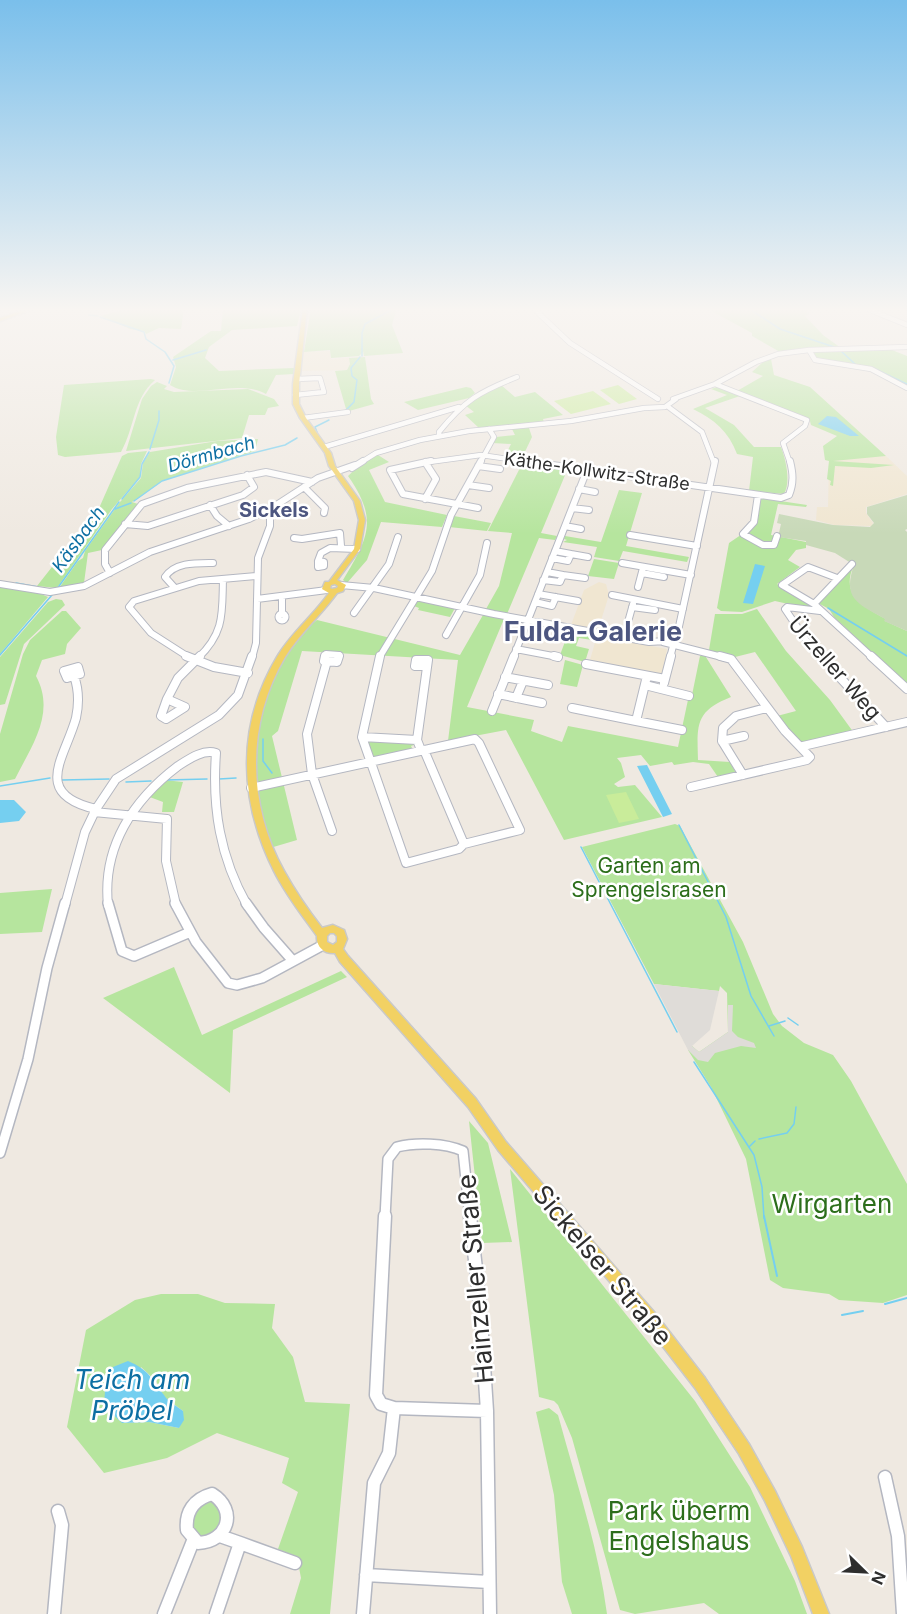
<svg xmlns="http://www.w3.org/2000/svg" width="907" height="1614" viewBox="0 0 907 1614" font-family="Inter,sans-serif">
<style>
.education{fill:#f0e6d1}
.green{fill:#b6e59e;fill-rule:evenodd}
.cemetery{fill:#c8d9b8}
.pitch{fill:#c9ec9a}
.plaza{fill:#dfdcd8}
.water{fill:#75cff0}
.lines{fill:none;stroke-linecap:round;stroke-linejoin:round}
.stream-far1{stroke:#75cff0;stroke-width:1.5}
.stream{stroke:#75cff0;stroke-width:2}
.minor-far4-casing{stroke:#b4b7c1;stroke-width:6}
.minor-far3-casing{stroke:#b4b7c1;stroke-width:8}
.minor-far2-casing{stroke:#b4b7c1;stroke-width:10}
.minor-far1-casing{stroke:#b4b7c1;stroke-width:12}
.minor-casing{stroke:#b4b7c1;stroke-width:15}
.major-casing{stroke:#c9c9c9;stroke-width:3}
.minor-far4{stroke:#fff;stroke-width:4.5}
.minor-far3{stroke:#fff;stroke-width:6}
.minor-far2{stroke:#fff;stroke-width:8}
.minor-far1{stroke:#fff;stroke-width:9}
.minor{stroke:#fff;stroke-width:12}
.major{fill:#f2d163;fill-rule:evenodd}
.labels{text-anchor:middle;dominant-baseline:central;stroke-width:5;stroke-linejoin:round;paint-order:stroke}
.far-water-label{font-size:18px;font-style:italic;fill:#0d6fa3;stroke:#fff}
.far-street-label{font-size:18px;fill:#2e2e2e;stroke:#fff}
.far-quarter-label{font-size:20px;font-weight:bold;fill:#4d5680;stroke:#fff}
.street-label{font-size:21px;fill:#2e2e2e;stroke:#fff}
.park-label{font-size:21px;fill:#2c6e1b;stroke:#fff}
.near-park-label{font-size:26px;fill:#2c6e1b;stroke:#fff}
.near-street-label{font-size:26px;fill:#2e2e2e;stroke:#fff}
.district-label{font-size:27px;font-weight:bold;fill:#4d5680;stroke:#fff}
.near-water-label{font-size:27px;font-style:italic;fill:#0d6fa3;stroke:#fff}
</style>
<rect width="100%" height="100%" fill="#efe9e1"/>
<path class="education" d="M330,351L331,359L349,358L350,363L347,370L302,371L304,352Z
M886,456L907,476V494L866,507V513L873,523L872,526L834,525L816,520L817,507H828L829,460Z
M599,582L606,584L609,595L598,630L571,625L584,590Z
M597,636L667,649L662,676L589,663Z"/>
<path class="green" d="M127,308H184L181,329L159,328L146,334L144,331L130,329L101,316Z
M223,308H301L297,326L232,330L209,347L205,358L219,371L294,368V374L276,375L266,394C236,378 196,401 170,385L176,367L173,357L211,331H221Z
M311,308H394L396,311L392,325L403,353L364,356L361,340L363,352L359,356L331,358L330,350L304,352Z
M706,308H804L809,314L805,316L823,335L841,348L780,352L752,336V333Z
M892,350L907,356V387C875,367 852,365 817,359L813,351Z
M365,357L371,399L374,404L349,411L346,409L335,371L347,370L350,364L349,358Z
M771,359L774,375L810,387L886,456L833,461L894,465L871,468L835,466L833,486L830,485L831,481L827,479L829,461L825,460L823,446L837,436L811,425L810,421L803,416L737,391L763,376L752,372L763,362Z
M151,379L155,380C133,399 135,427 121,452L65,457L58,455L56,437L64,385Z
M157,382L167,386L164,389L174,392L248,389L274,399L279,406L268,408L265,415H249L242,438L126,451L142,399L151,386Z
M500,384L515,397L535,392L563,415L543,419L544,422L479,428L465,415L474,412L465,405Z
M466,387L471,388L475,393L469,398L418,410L404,402Z
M717,387L740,396L705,408L734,425L754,447H781C786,460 791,482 784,494L749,491L753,457L737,454C729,432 714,419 693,409L727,395L711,389Z
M529,428L532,437L522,458L505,456L511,444L492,443L496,437L515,435L512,429Z
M258,439L255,451L162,481L132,502L138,504L102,550L88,553L84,583L59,588L78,561L83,558L85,551L120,502L141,478L143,463L150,452L217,441Z
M147,451L141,464L140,477L112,509L57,588L37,586L100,506L122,456L128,453Z
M378,455L389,462L369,470L385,502L447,515L442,527L381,522L367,560L347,583L343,580C368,538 379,520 348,476L364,461Z
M523,462L568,468L541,533L557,536L555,540L539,538L507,614L486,609L499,586L512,533L488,531Z
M619,490L642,493L626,546L689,557L687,562L623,551L619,561L594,557L597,547L563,542L567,540L564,539L565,536L601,542Z
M760,498L807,505L806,507L778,504L771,535L806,542V548L796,550L788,560L800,567L777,584L816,607L815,610L775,601L742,612L721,611L717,608L729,543L754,526Z
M454,516L491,523L487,531L449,527Z
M594,559L619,563L614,579L588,576Z
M853,567C841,596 864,607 886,619L885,621L907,631V685L834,617L829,609L818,603Z
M0,587L41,594L48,597L0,654Z
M56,599L62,600L65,605L24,644L5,704L0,705V657L48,602Z
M418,600L455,608L450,617L418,610L419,608L414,606Z
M757,609L786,651L830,700L854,733L805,743L800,741L777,716L796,711L755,652L735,657L709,650L715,614H742Z
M62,611H66L81,628L67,644L65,654L42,660L36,676C56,713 32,745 15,779L0,782V734L23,654L30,640Z
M483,615L504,619L467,707L534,720L531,731L562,742L568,726L678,747L689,695H692L700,656L704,654L731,697C695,711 697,725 698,760L730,762L737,775L720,780L709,764L693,762L674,765L672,762L650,766L641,755L617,758L621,763L625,777L614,784L618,787L635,785L662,817L564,840L506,730L448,741L458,660L302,651L278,731L272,736L297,840L270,848L256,803L253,730L274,679L290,648L303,631L317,620L460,655Z
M569,631L593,635L592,640L579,638L576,646L589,649L585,662L560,655Z
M565,660L583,665L577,687L560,684Z
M367,739L413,742L414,745L411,746L413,750L370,762Z
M164,780L183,782L174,812H162L163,802L147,796Z
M675,824L680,826L743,942L773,1014L782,1026L804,1043L833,1055L851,1081L907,1184V1295L883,1303L839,1300L829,1294L783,1288L770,1280L746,1159L711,1087L688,1050L692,1046L699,1052L728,1032L727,993L720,986L719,991L654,984L582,847Z
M52,889L42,932L0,934V893Z
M174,967L202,1035L341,971L347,977L233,1030L230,1093L103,998Z
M469,1121L488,1143L512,1242L482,1243Z
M510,1169L695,1401L750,1487L795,1581L807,1614H719L704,1603L635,1614L620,1610L572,1438L558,1405L554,1401L539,1397Z
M161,1294H198L225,1303L275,1304L272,1328L293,1357L305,1402L350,1404L330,1614H290L301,1578L297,1557L278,1549L298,1492L282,1483L289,1458L217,1433L167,1458L104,1473L67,1427L86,1330L135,1300ZM141,1367L156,1381L164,1397L183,1411L179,1428L149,1422L122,1423Z
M549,1408L558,1415C576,1481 598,1546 607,1614H572L562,1582L554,1495L536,1412Z
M213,1500L224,1514L216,1534L199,1537C188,1523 194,1514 204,1501Z"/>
<path class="cemetery" d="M907,495V529L905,530L907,532V631L884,621L885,619C858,604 842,599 854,565L835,553L806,545V541L778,537L781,524L777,523L779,514L833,525L870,527L874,523L867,514V507Z"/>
<path class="pitch" d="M618,385L637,399L619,404L600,390Z
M593,391L611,404L571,414L554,401Z
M626,792L639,819L619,823L606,795Z"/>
<path class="plaza" d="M654,984L719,991L710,1030L692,1046L699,1052L728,1032V1005H733L732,1031L738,1037L754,1043L756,1048L741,1046L715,1053L708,1062L698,1060L688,1050Z"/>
<path class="water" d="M827,416L836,417L859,436H850L818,424Z
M755,564L765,566L753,604L743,603Z
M647,765L672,814L663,817L637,766Z
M0,800H14L26,812L19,821L0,823Z
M128,1361C149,1370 151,1378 164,1395C168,1402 177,1406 183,1411L184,1420L179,1428L149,1422L122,1423L104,1406L105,1391L113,1367Z"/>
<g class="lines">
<path class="stream-far1" d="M748,308L780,329L834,347
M89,315L98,316
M100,317L144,332L146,339L165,352L174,366L169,383
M841,351L855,364
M362,356V333L365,324L395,308
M173,360L206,350
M871,367L907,384
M346,410L354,402L357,380L352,376L351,368L360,357
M317,432L315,427L329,420
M150,449L159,420V411
M122,499L140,477L142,464L149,452
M134,501L162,481L241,456L285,445L297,438
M115,509L131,503
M16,583L38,587
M57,589L119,502
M828,608L907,656
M0,655L52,595
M263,739V761L272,773
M219,779L236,778
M62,780L109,779
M166,780L207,779
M126,782L151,781
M0,786L50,778
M679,825L726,917L751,996L774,1036
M581,847L677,1032
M788,1018L798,1025
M769,1026L785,1021
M694,1062L754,1155L762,1187L764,1218
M759,1139L787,1133L794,1124L796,1107
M750,1146L755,1141"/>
<path class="stream" d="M764,1216L777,1276
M885,1304L907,1298
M842,1315L863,1311"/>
<defs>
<path id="minor-far4" d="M533,308L570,343L658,399
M865,308L907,325
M809,350L815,360L871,369L907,388
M715,384L807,420L805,426L783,443L790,463
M295,395L324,392L320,378L297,379
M673,399L715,384L756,362L778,354L809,350L907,347
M667,406L702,432L714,463
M303,418L348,412
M439,436V432C465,400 479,392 517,377
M324,447L459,407
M360,463L376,453L420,440L469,431L571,421L644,408L665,407L676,399
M422,463L481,455L535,463
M480,463L494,437L489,429"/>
<path id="minor-far3" d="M431,461L390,470L403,494L478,508
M525,461L781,498L789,495C794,483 793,473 790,461
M425,462L436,479L425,499
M478,466L500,469
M352,468L363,461
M468,485L489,488
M304,487L325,508L324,513
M579,489L595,492
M758,495L754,522L743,534L763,545H774L777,536
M210,505L217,516L229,526
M572,508L589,510
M125,524L148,526L243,495L254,487L247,475
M565,526L581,529
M630,535L697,546
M294,538L302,539L340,533L341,546
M571,554L588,557
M552,558L568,561L571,554L555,551
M318,561L324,562V566L318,567Z
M318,561L321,553L330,548L357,549
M622,563L691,575
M852,564L814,604L873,658
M110,573L105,564V550L142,504L187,488L266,472L312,482
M642,573L664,577
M563,575L585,578
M543,580L560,582L563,575L547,572
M0,584L50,592L84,586L150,552L249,519L278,504L318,478L355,465
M341,585L374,588L494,614L649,642L666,641L678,631L715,461
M174,587L165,577C175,562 196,563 213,563
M638,587L643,568
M538,594L578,601
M612,595L683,609
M282,596V614
M257,599L327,590
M535,602L552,606L556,597
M814,604L782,585L808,567L837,578
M632,607L655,610
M820,611L787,607L785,609L810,646L821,658
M354,613L389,564L398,537
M278.5 617a3.5 3.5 0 1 1 7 0a3.5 3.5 0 1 1-7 0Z
M628,622L633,604
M446,635L480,575L487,543
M663,642L726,658
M516,649L558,657
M190,658L151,633L129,607L134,601L199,581L257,576
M198,658C225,632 222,613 223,579
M252,658L256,643L258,558L270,526V508
M325,658L326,654L339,655L338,658
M379,658L432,571L451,515L481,461
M513,658L587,470
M670,658L673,646"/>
<path id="minor-far2" d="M186,656L214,667L248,673
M325,656L324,661H327
M380,656L362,737L406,863L459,849L464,844L424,750
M554,656L558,657
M820,656L886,727
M871,656L907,689
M327,661L337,662L339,656
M327,661L307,734L312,774L332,831
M586,664L665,679
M78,667L80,674L67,678L64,671Z
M74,676C79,690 79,704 76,718C65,758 31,794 96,809
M647,676L636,721L682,730
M505,677L548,685
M664,683L671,656
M645,685L689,696
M498,694L542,703
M516,698L523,681
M167,699L185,707L166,719L161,716Z
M167,699L178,678L200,656
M572,708L636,721
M492,711L514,656
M362,737L417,740
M722,741L744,736
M803,746L907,722
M421,750L417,740L428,660H416L415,666H427
M743,775L722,741L723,728L736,716L766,708
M691,787L807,760L810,757L785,731L731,659L720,656
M251,788L475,739L479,743L520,830L464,844
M94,812L167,819L166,861L176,905
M65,905L85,832L96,809L116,779L219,715L238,695L252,656
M108,905C102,847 133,800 178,766C189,759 203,749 216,753C212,808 220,857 247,905"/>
<path id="minor-far1" d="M108,903L122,951L134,956L188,933
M175,903L196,942L228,983L237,985L262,978L323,945
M246,903L264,928L293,961
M0,1153L28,1059L47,968L65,903
M385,1218L388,1159L397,1147C416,1142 445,1143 463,1151L470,1218"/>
<path id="minor" d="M385,1216L376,1395L381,1404L394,1408L487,1411
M470,1216L480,1304L487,1411
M487,1411L490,1614
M885,1477L898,1536L903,1614
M212,1494C238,1510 228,1542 198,1543L187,1530C185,1512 194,1499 212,1494Z
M240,1543L295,1563
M366,1575L489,1582
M54,1614L62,1525L58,1511
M164,1614L193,1541
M216,1614L240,1543L220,1536
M363,1614L374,1483L389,1453L394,1408"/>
<path id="major" d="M29,308H36L0,321V318Z
M303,308H307L299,384V404L306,418L331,453L335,466L360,501L365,520L360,549L337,580L346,585L343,591L337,593C321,615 300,633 285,657C246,723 247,804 284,871C295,891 308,910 322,928L333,925L344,930L347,939L343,949L348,956L476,1099L506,1142L654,1312L705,1378L749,1444L775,1491L802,1547L829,1614H813L791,1556L765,1501L739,1454L695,1388L644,1322L498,1150L468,1107L340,962L335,953C324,954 316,947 317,936C302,915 286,895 274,871C239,801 236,726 277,657C291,633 313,616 329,593L322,589L325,582H329L354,549L359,520L354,501L329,466L325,453L300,418L293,404V384ZM335,584L338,586L337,588L332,589L330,588L331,585ZM330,933H334L337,936V942L333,945L327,942V936Z"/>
</defs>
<use href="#minor-far4" class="minor-far4-casing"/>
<use href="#minor-far3" class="minor-far3-casing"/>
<use href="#minor-far2" class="minor-far2-casing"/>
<use href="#minor-far1" class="minor-far1-casing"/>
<use href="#minor" class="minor-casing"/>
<use href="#major" class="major-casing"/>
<use href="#minor-far4" class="minor-far4"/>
<use href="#minor-far3" class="minor-far3"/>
<use href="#minor-far2" class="minor-far2"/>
<use href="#minor-far1" class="minor-far1"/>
<use href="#minor" class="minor"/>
<use href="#major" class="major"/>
</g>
<linearGradient id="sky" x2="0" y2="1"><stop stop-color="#7abfeb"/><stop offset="0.58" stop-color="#f8f5f2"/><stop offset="1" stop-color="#f8f5f2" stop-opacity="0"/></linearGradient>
<rect width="907" height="534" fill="url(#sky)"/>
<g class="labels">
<g class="far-water-label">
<text transform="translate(211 454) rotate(-16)">Dörmbach</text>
<text transform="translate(78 539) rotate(-54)">Käsbach</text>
</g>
<g class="far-street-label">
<text transform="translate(597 471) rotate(8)">Käthe-Kollwitz-Straße</text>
</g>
<g class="far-quarter-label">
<text x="274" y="510">Sickels</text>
</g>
<g class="street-label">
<text transform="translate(835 668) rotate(49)">Ürzeller Weg</text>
</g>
<g class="park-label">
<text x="649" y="865">Garten am<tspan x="649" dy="24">Sprengelsrasen</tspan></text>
</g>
<g class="near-park-label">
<text x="832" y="1203">Wirgarten</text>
<text x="679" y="1510">Park überm<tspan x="679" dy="30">Engelshaus</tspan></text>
</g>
<g class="near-street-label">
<text transform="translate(603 1265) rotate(50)">Sickelser Straße</text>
<text transform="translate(475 1279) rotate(-95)">Hainzeller Straße</text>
</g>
<g class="district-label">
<text x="593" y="631">Fulda-Galerie</text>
</g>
<g class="near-water-label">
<text x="132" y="1379">Teich am<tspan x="132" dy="31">Pröbel</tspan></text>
</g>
</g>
<g transform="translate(865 1572) rotate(114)" stroke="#ffffff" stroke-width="4.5" paint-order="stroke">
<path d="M0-4.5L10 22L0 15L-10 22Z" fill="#2e2e2e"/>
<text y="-9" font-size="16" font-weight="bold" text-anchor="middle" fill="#2e2e2e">N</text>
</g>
</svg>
